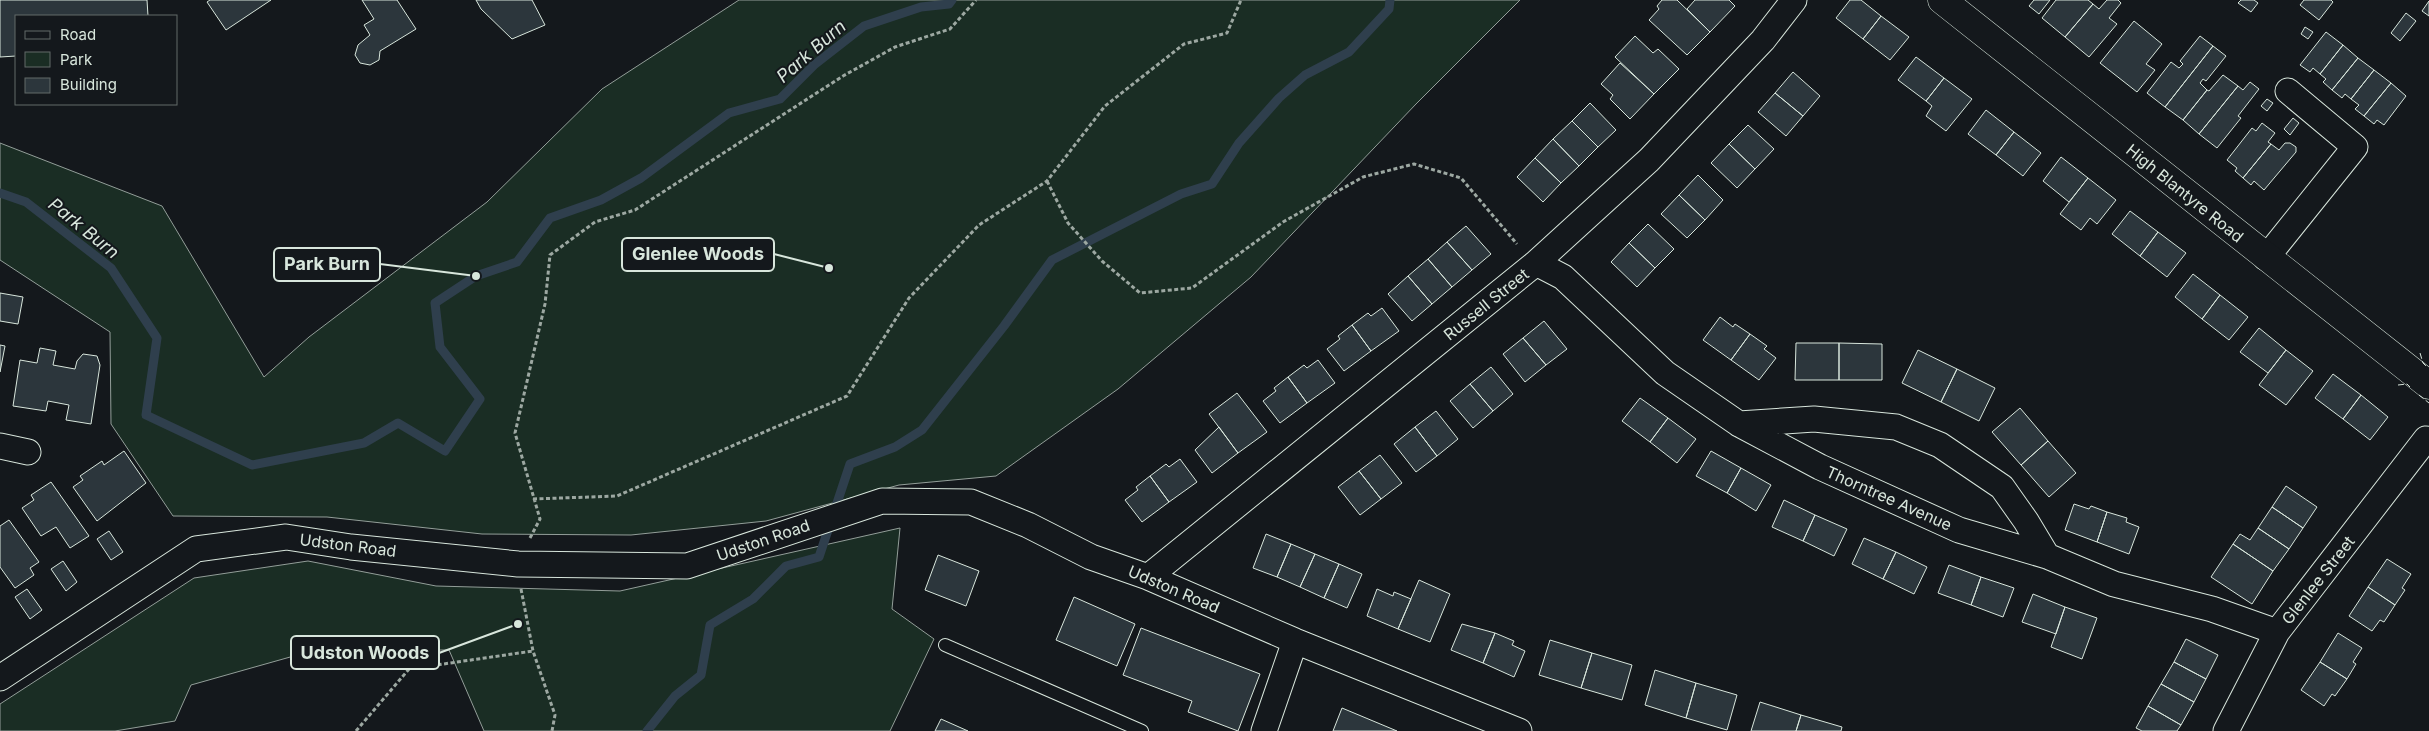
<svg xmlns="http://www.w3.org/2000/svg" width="2429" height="731" viewBox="0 0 2429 731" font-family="Inter,sans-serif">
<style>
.green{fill:#1a2d24;stroke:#939e99}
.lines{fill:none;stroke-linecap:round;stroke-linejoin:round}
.stream{stroke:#2f3f4d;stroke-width:9}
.building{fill:#2c363c;stroke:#d8e6dc}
.service-casing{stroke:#d8e6dc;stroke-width:14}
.minor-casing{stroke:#d8e6dc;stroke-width:27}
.secondary-casing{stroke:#d8e6dc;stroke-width:29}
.path{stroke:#9da8a2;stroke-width:3;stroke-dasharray:4 2.5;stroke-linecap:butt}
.service{stroke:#14181c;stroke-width:12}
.minor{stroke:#14181c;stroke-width:25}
.secondary{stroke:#14181c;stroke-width:28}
.fence{stroke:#d8e6dc;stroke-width:1;stroke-dasharray:6 2.5;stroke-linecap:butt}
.labels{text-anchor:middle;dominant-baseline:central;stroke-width:4;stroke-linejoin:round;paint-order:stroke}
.street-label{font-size:16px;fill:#d8e6dc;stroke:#14181c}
.water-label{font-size:18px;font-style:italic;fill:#d8e6dc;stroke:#14181c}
.leader{fill:none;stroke:#d8e6dc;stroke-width:2}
.callout-dot{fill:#d8e6dc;stroke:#14181c;stroke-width:2}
.callout{fill:#14181c;stroke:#d8e6dc;stroke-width:2}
.callout-label{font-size:18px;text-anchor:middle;font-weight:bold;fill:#d8e6dc}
</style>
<rect width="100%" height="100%" fill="#14181c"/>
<path class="green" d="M739,0H1520L1416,104L1251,277L1118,389L996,476L899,485L766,521L631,535L482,534L327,517L173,516L111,424L110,332L0,260V143L162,206L264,377L309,337L487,202L602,89Z
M900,528L892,609L934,639L890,731H484L449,650H315L191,685L175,721L115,731H0V704L194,578L308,561L436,586L620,591Z"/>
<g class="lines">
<path class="stream" d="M0,193L26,202L111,268L157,338L146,415L252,465L364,443L398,423L445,451L480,399L440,347L435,303L476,276L517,262L550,218L601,200L641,178L729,113L780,99L814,65L864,26L921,7L949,4L952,0
M647,731L675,696L701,675L710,625L753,599L786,566L819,557L850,464L895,447L922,430L1004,326L1052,260L1181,194L1212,184L1239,143L1279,98L1305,75L1349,52L1389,9L1390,0"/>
</g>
<path class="building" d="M0,0H147L148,16H16V56L0,57Z
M210,0H271L226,30L207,2Z
M362,0H397L416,29L380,51L379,60L370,65L360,63L355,55L358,45L370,35L364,25L374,19Z
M476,0H532L545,25L512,39L481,9Z
M1662,0H1677L1710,32L1687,55L1649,20L1659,9L1657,6Z
M1695,0H1729L1735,6L1710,32L1687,9Z
M1850,0H1861L1881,16L1863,39L1836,18Z
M2034,0H2050L2039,14L2029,6Z
M2056,0H2088L2093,4L2065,37L2042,18Z
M2107,0H2118L2121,3L2109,18L2117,24L2089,57L2065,37L2093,4L2099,9Z
M2241,0H2254L2258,3L2251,12L2238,3Z
M2304,0H2331L2333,2L2319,20L2300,5Z
M2429,1V16L2422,11Z
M2406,13L2416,21L2400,41L2391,33Z
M1881,16L1909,37L1890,60L1863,39Z
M2134,21L2162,44L2146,64L2155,70L2137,92L2100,63Z
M2305,27L2313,32L2308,39L2301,34Z
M2326,32L2343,45L2320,74L2313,68L2310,72L2300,65Z
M1635,36L1653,53L1658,49L1679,69L1654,94L1615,57Z
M2200,36L2213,46L2165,107L2147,93L2171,62L2179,68L2183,64L2180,61Z
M2343,45L2358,58L2332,90L2323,82L2326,79L2320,74Z
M2213,46L2226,56L2206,81L2203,79L2200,83L2207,90L2183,120L2165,107Z
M1916,57L1944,78L1926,101L1898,80Z
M2358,58L2374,70L2351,99L2345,94L2342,98L2332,90Z
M1620,63L1654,94L1630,119L1610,99L1613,95L1601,84Z
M2374,70L2391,83L2364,116L2355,109L2359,105L2351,99Z
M1793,72L1820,96L1803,116L1775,93Z
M2223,75L2238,86L2199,134L2183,120L2207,90L2209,91Z
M1944,78L1972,99L1946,131L1926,116L1932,106L1926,101Z
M2250,82L2259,89L2238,116L2241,118L2217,148L2199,134L2238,86L2243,90Z
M2391,83L2406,96L2384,125L2377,120L2374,124L2364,116Z
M1775,93L1803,116L1786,136L1758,112Z
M2267,99L2273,103L2267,111L2261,106Z
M1590,103L1616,130L1598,147L1572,121Z
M1986,110L2014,132L1996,155L1968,134Z
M2293,118L2299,123L2290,135L2284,129Z
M1572,121L1598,147L1579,166L1553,139Z
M2262,123L2275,133L2268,142L2271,144L2243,178L2235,171L2237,168L2227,160L2252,128L2256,131Z
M1748,125L1774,149L1755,169L1729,144Z
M2014,132L2041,153L2023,176L1996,155Z
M1553,139L1579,166L1561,183L1535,158Z
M2285,143H2290L2296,147V152L2264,190L2254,181L2251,185L2243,178L2271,144L2279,150Z
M1729,144L1755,169L1737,188L1711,163Z
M2061,157L2088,178L2069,202L2043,181Z
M1535,158L1561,183L1543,202L1517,177Z
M1698,175L1723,200L1705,220L1679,195Z
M2088,178L2116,200L2097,224L2090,218L2081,230L2060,214Z
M1679,195L1705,220L1687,238L1661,214Z
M2130,211L2158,232L2140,256L2112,234Z
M1648,224L1674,249L1655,268L1629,243Z
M1466,226L1491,254L1472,270L1447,242Z
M2158,232L2186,253L2167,277L2140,256Z
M1447,242L1472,270L1452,287L1428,259Z
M1629,243L1655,268L1637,287L1611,262Z
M1428,259L1452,287L1432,304L1408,276Z
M2193,274L2220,295L2202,319L2175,297Z
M1408,276L1432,304L1412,321L1388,294Z
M0,293L23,297L18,324L0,321Z
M2220,295L2248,317L2229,340L2202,319Z
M1382,308L1399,331L1371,351L1352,325L1368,313L1371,316Z
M1720,317L1733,327L1735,324L1750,334L1731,360L1703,340Z
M1544,321L1567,349L1546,365L1523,338Z
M1352,325L1371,351L1344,371L1327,349L1340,339L1338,336Z
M2259,328L2286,350L2268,373L2240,352Z
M1750,334L1767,346L1764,349L1776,358L1759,380L1731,360Z
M1523,338L1546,365L1525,382L1503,354Z
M1796,343H1839V380H1795Z
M1839,343L1882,344V380H1839Z
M0,345L5,346L0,372Z
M40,348L56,351L53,365L75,369L77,361L83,354L97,356L100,365L91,424L66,420L69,405L48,401L46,411L13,406L20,360L37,363Z
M1918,350L1957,369L1941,402L1902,383Z
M2286,350L2313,371L2286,405L2259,385Z
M1318,360L1335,383L1307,403L1288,377L1304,365L1307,368Z
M1491,367L1513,394L1493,411L1470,384Z
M1957,369L1995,388L1979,421L1941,402Z
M2333,374L2361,395L2343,419L2315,398Z
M1288,377L1307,403L1280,423L1263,401L1276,391L1274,388Z
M1470,384L1493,411L1473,428L1450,401Z
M1237,393L1267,432L1238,453L1209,414Z
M2361,395L2388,417L2370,440L2343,419Z
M1640,398L1668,418L1650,442L1622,421Z
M2020,408L2048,441L2021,465L1992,432Z
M1436,411L1458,439L1437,456L1415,427Z
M1668,418L1696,439L1677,463L1650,442Z
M1219,427L1238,453L1212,473L1195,450Z
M1415,427L1437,456L1416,472L1394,444Z
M2048,441L2076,473L2049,497L2021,465Z
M124,451L146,483L97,521L73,487L83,480L80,476L102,461L104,465Z
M1711,451L1741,468L1727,493L1696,476Z
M1380,455L1402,483L1381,499L1359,471Z
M1180,459L1197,482L1169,502L1150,476L1166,464L1169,467Z
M1741,468L1771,485L1756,511L1727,493Z
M1359,471L1381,499L1360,515L1338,487Z
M1150,476L1169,502L1142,522L1125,500L1138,490L1136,487Z
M51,482L89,536L70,548L56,527L41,536L22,508L34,500L31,495Z
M2286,486L2317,507L2303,528L2272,507Z
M1784,500L1815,515L1803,541L1772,527Z
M2074,504L2089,509L2091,506L2107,512L2097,542L2065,530Z
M2272,507L2303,528L2289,549L2258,528Z
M2107,512L2127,518L2126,522L2139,527L2129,554L2097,542Z
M1815,515L1847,529L1834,556L1803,541Z
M9,520L39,562L30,568L34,575L15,588L0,567V526Z
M2258,528L2289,549L2273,571L2233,544L2240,534L2250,540Z
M109,531L123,552L111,560L97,539Z
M1266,534L1291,544L1277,577L1253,568Z
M1864,538L1896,552L1883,579L1852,564Z
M1291,544L1315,554L1300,587L1277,577Z
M2233,544L2273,571L2252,604L2211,577Z
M1896,552L1927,567L1914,594L1883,579Z
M1315,554L1339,564L1324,598L1300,587Z
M938,555L979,571L966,606L925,590Z
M2387,559L2411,574L2402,588L2405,590L2395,605L2368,587Z
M63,561L77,582L66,591L51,569Z
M1339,564L1362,574L1347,608L1324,598Z
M1949,565L1981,577L1971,605L1938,593Z
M1981,577L2014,588L2003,617L1971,605Z
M1419,580L1450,594L1430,642L1398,629Z
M2368,587L2395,605L2384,622L2380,620L2372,631L2349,616Z
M27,589L42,610L30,619L15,597Z
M1377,589L1393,596L1394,592L1411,599L1398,629L1367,616Z
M2033,594L2065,607L2056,634L2022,622Z
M1074,597L1135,624L1117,666L1056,640Z
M2065,607L2097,618L2082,659L2051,647Z
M1462,624L1495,633L1483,663L1451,650Z
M1141,628L1260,674L1238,731L1188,712L1192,701L1123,675Z
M1495,633L1514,641L1512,645L1525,651L1514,677L1483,663Z
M2338,633L2362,648L2353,662L2356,664L2347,679L2320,662Z
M2186,639L2218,655L2206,679L2174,662Z
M1550,640L1592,653L1581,688L1539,675Z
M1592,653L1632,665L1622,700L1581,688Z
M2174,662L2206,679L2194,702L2161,684Z
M2320,662L2347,679L2335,696L2332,694L2324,706L2301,690Z
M1655,670L1696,683L1686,718L1645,705Z
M1696,683L1737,695L1727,730L1686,718Z
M2161,684L2194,702L2181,725L2148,706Z
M1760,702L1801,715L1796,731H1751Z
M2148,706L2181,725L2177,731H2142L2136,728Z
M1342,708L1397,731H1333Z
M1801,715L1842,727L1841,731H1796Z
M941,719L968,731H935Z"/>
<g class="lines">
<defs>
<path id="service" d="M945,645L1142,731"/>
<path id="minor" d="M2266,258L2355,147L2288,91
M1536,263L1563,277L1665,373L1739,424L1820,467L1959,530L2047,556L2114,584L2212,609L2277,632
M1739,424L1814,419L1896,427L1940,445L2002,487L2026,521L2047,556
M0,446L28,452
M1148,577L1536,263L1649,160L1763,40L1794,0
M0,678L196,549L286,537L351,547L518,564L687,566L882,501L971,502L1028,525L1091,557L1148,577L1295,641L1519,731
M1264,731L1295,641
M2226,731L2277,632L2426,439"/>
<path id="secondary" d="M1942,0L2429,385"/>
</defs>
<use href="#service" class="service-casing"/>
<use href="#minor" class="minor-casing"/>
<use href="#secondary" class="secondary-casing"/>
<path class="path" d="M1047,181L1068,223L1102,261L1140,293L1192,288L1283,222L1363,177L1414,164L1461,178L1517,244
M533,499L617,496L847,396L909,298L979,225L1047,181L1105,106L1184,44L1227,33L1241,0
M530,538L540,519L515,433L545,304L550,255L595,222L635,210L843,76L895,47L950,29L976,0
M521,589L533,651L555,715L552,731
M356,731L409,669L533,651"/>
<use href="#service" class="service"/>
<use href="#minor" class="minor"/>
<use href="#secondary" class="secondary"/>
<path class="fence" d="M2420,353L2423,363L2426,366
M2398,385L2407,384L2410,387
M2419,395L2429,403"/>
</g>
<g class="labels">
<g class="street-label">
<text transform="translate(2185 193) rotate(39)">High Blantyre Road</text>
<text transform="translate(1486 304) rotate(-39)">Russell Street</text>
<text transform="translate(1889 498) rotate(24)">Thorntree Avenue</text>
<text transform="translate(763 540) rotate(-19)">Udston Road</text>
<text transform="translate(348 545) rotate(7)">Udston Road</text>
<text transform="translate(2318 580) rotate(-52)">Glenlee Street</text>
<text transform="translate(1174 589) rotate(23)">Udston Road</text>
</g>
<g class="water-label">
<text transform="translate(811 51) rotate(-41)">Park Burn</text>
<text transform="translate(84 228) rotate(39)">Park Burn</text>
</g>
</g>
<path class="leader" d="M829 268L774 254M476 276L380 264M518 624L439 653"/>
<g class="callout-dot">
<circle cx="829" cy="268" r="5"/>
<circle cx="476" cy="276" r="5"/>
<circle cx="518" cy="624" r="5"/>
</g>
<g class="callout">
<rect x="622" y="238" width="152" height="33" rx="5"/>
<rect x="274" y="248" width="106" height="33" rx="5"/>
<rect x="291" y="636" width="148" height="33" rx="5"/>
</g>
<g class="callout-label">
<text x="698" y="260">Glenlee Woods</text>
<text x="327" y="270">Park Burn</text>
<text x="365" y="659">Udston Woods</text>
</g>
<rect x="15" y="15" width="162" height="90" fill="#14181c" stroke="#626a69"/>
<rect x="25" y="31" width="25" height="8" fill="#14181c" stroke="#626a69"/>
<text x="60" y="40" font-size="15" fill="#d8e6dc">Road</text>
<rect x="25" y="52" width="25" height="15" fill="#1a2d24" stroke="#626a69"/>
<text x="60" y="65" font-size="15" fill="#d8e6dc">Park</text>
<rect x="25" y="78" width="25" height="15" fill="#2c363c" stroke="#626a69"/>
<text x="60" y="90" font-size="15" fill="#d8e6dc">Building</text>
</svg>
